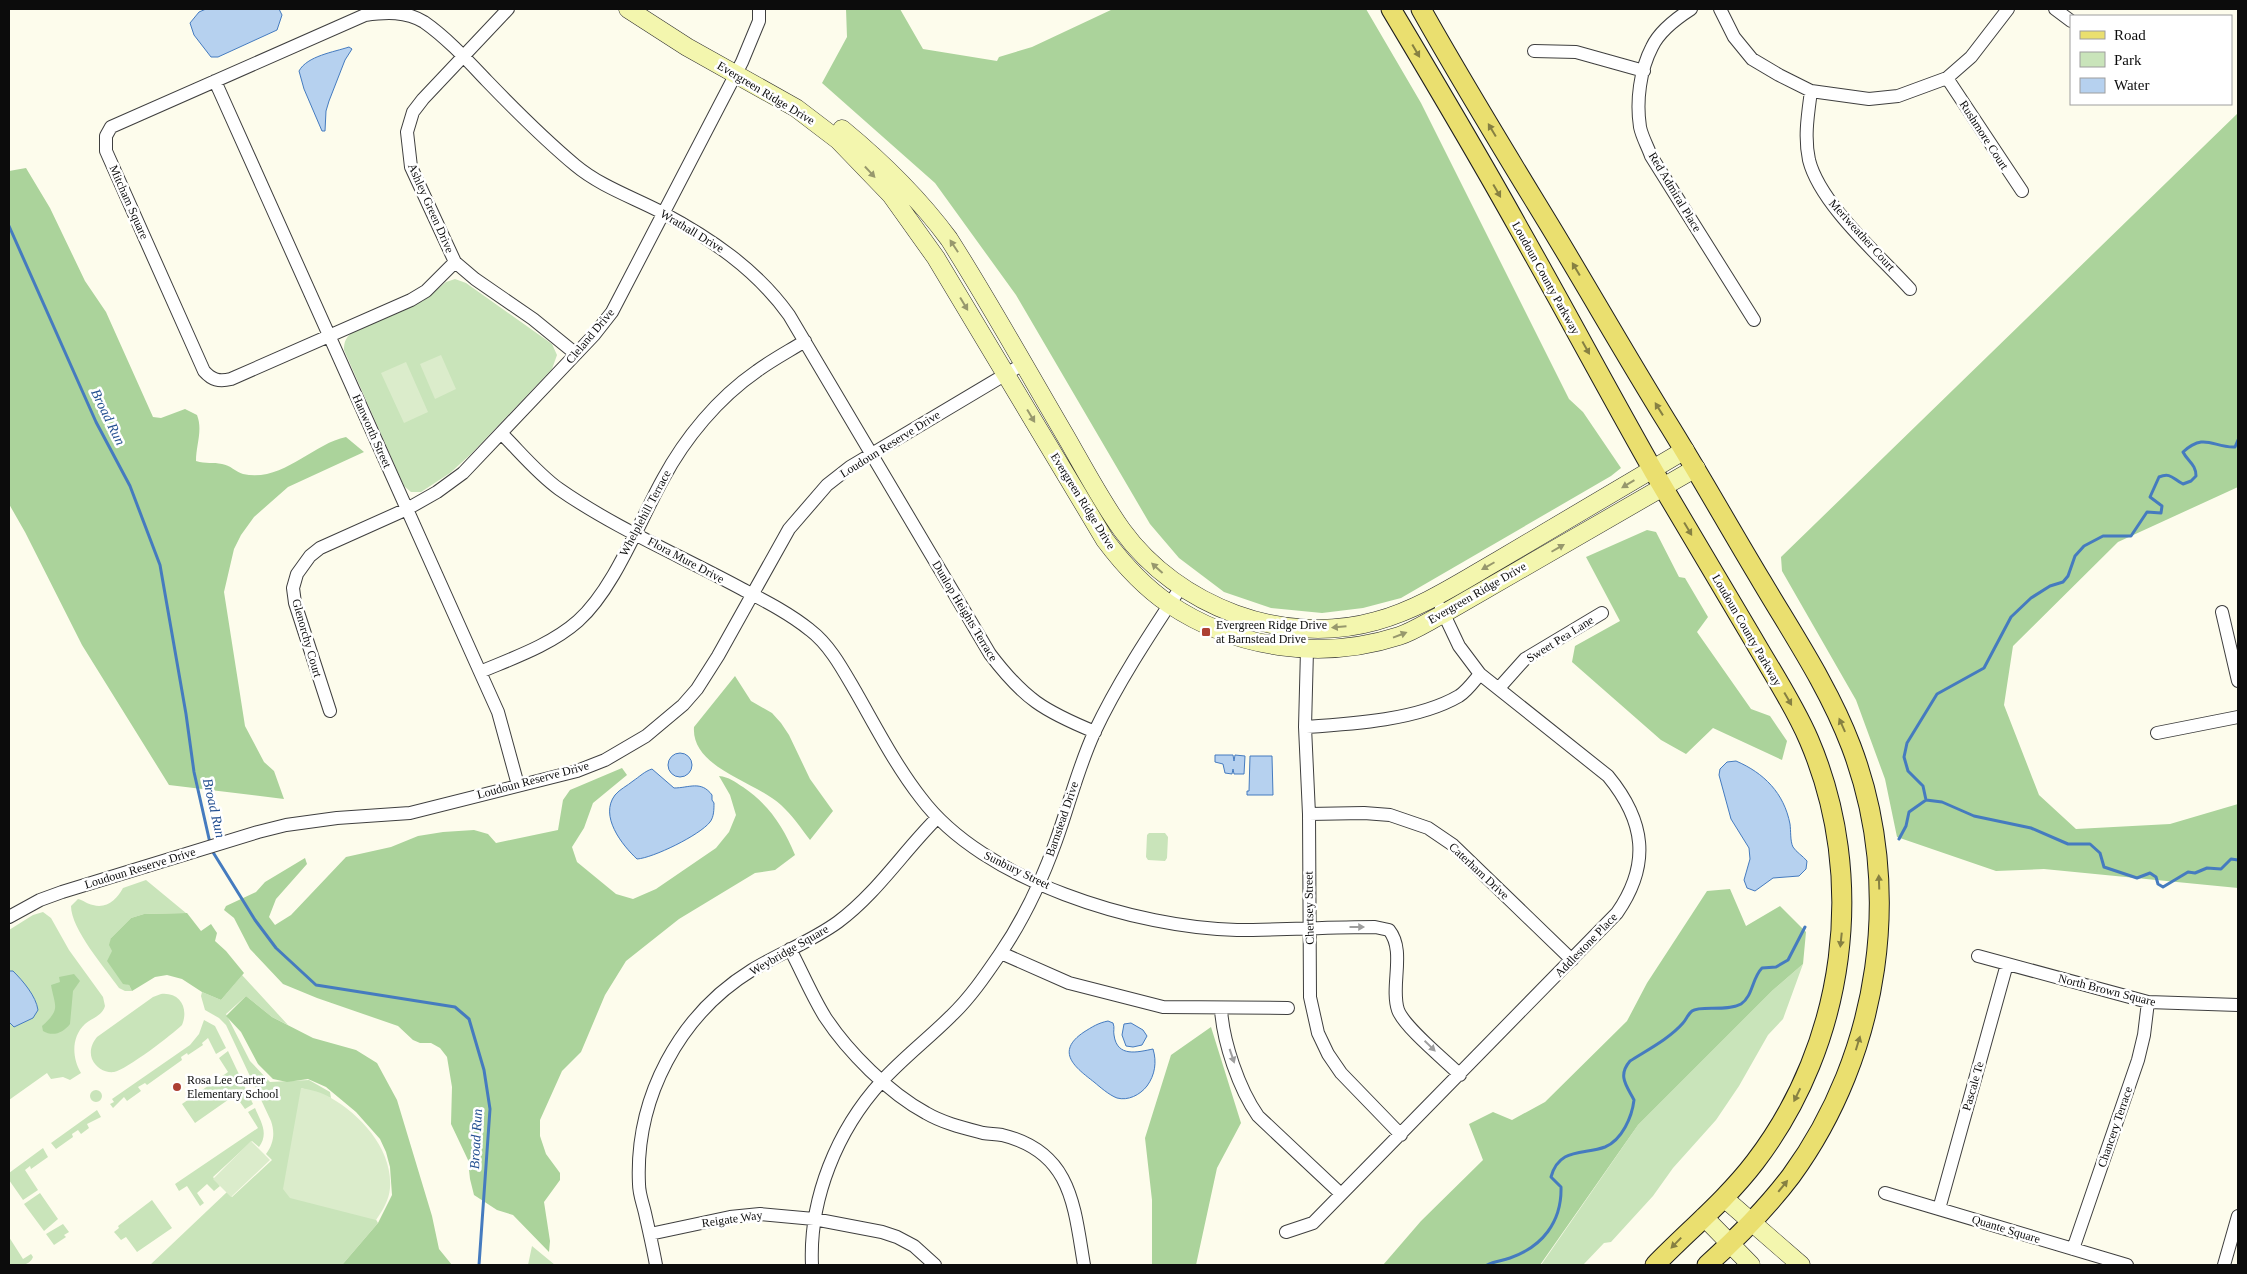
<svg xmlns="http://www.w3.org/2000/svg" width="2247" height="1274" viewBox="0 0 2247 1274" font-family="Georgia,serif">
<style>
.green{fill:#c9e4ba}
.forest{fill:#abd39b}
.pitch{fill:#dbeccb}
.water{fill:#b6d1ef;stroke:#457bbf}
.lines{fill:none;stroke-linecap:round;stroke-linejoin:round}
.stream{stroke:#457bbf;stroke-width:3}
.street-casing{stroke:#3f3f3f;stroke-width:14}
.secondary-casing{stroke:#2e2e2e;stroke-width:19}
.primary-casing{stroke:#1d1d1d;stroke-width:21}
.street{stroke:#fff;stroke-width:12}
.secondary{stroke:#f3f6ae;stroke-width:18}
.primary{stroke:#eadf6f;stroke-width:19}
.oneway{fill:#868042}
.oneway2{fill:#97986d}
.oneway3{fill:#9e9e9e}
.poi-dot{fill:#ad4033;stroke:#fff;stroke-width:2}
.labels{text-anchor:middle;dominant-baseline:central;stroke-width:5;stroke-linejoin:round;paint-order:stroke}
.street-label{font-size:12px;fill:#0c0c0c;stroke:#fff}
.poi-label{font-size:12px;fill:#0c0c0c;stroke:#fff;text-anchor:start}
.water-label{font-size:14px;font-style:italic;fill:#234f90;stroke:#fff}
</style>
<rect width="100%" height="100%" fill="#fdfcec"/>
<path class="green" d="M455,279L466,283L552,344L557,355L552,369L471,454L450,473L421,492H411L404,486L344,350C344,341 346,337 354,331L423,301L446,282Z
M1149,833H1165L1168,837L1167,858L1165,861L1148,860L1146,857L1147,835Z
M146,880L186,913L144,914L131,918L111,938L112,951L124,983L129,985L132,991H125L119,988C105,968 71,929 71,906L78,899C83,900 87,904 93,905C107,909 117,899 123,888Z
M43,912L51,918L69,950L103,997L105,1006C102,1016 92,1018 85,1024C71,1037 72,1058 81,1073L70,1080L63,1077L51,1079L47,1073L9,1100V930L33,915Z
M1803,964L1783,1019L1768,1035L1739,1086L1716,1120L1673,1168L1653,1196L1611,1242L1604,1243L1583,1265H1541L1638,1125L1773,990Z
M242,975L288,1025L272,1017L246,996L226,1014L250,1061L270,1082L309,1080L330,1092L331,1098L301,1088L378,1223L342,1265H150L227,1192L232,1197L272,1160L266,1154C274,1143 275,1133 271,1121L226,1025L219,1018L205,1010L201,996L202,992L221,1000Z
M161,994C180,992 189,1008 182,1025C173,1034 126,1070 114,1072C105,1073 96,1068 92,1059C89,1051 92,1043 97,1037L153,997Z
M204,1020L215,1026L226,1048L216,1054L208,1038L202,1043L203,1045L188,1055L187,1053L181,1057L182,1060L147,1085L145,1083L138,1087L141,1091L127,1101L124,1097L113,1108L110,1104L114,1102L112,1099L190,1045L199,1034Z
M228,1051L253,1104L245,1109L235,1095L195,1123L182,1104L228,1072L219,1058Z
M90 1096a6 6 0 1 1 12 0a6 6 0 1 1-12 0Z
M255,1108C261,1122 269,1133 259,1147L252,1141L213,1177L220,1186L214,1191L207,1184L197,1193L204,1203L200,1206L187,1186L179,1191L175,1184L258,1128L248,1112Z
M97,1110L101,1117L87,1124L89,1128L81,1134L78,1130L72,1134L73,1137L56,1149L51,1143Z
M43,1148L48,1157L31,1169L30,1166L25,1170L38,1190L23,1200L9,1180V1173Z
M40,1193L58,1219L44,1231L24,1204Z
M152,1200L172,1228L137,1252L126,1237L121,1240L114,1232L119,1228L118,1226Z
M63,1224L69,1232L64,1235L66,1237L54,1245L46,1234Z
M9,1237L23,1259L31,1254L33,1257C29,1267 18,1265 9,1265Z
M532,1246L555,1265H528Z"/>
<path class="forest" d="M846,9H900L923,49L997,61L999,57L1032,47L1113,9H1366L1421,103L1569,399L1583,412L1621,468L1611,476L1401,598L1363,608L1322,613L1271,608L1224,592L1179,558L1150,524L1016,295L935,183L822,83L847,37Z
M2238,113V487L2118,542L2013,646L2004,705L2039,795L2076,829L2170,824L2238,804V888L2044,869L1996,871L1897,837L1885,779L1856,700L1782,571L1781,557Z
M26,168L50,208L85,281L106,312L153,417L161,418L185,409L197,415C203,430 196,445 196,461C206,464 213,462 222,464C230,465 236,472 243,474C282,483 312,444 346,437L364,452L288,487L254,517L241,535L234,549L224,592L245,726L264,762L274,771L284,799L169,785L82,645L25,532L9,504V171Z
M1647,530L1656,532L1679,577L1685,578L1708,617L1697,632L1751,709L1770,716L1787,741L1782,760L1713,728L1686,754L1661,740L1572,662L1575,646L1620,621L1586,557Z
M735,676L751,701L772,713L781,723L789,735L810,779L833,811L810,840C801,828 792,815 781,805C755,781 691,768 694,727Z
M622,768L627,775L593,803L584,828L572,847L577,862L616,894L633,899L656,889L716,848L729,832L736,815L730,795L719,776C729,777 735,782 743,787C769,805 783,826 795,855L775,870L755,873L679,919L626,961L605,995L581,1052L562,1071L540,1120V1136L546,1154L560,1173V1180L544,1202L550,1241L549,1252L513,1215L497,1210L474,1195L470,1179L468,1160L451,1124L452,1087L447,1057L440,1048L431,1043H420L413,1040L398,1026L317,998L283,984L250,949L234,918L224,910L226,906L256,892L265,882L305,858L307,864L276,899L269,917L275,925L291,915L346,857L391,847L418,836L443,832L474,830L488,834L496,843L558,830L563,800L570,790Z
M1730,889L1746,926L1780,906L1806,932L1803,964L1773,990L1638,1125L1540,1265H1383L1421,1221L1483,1160L1469,1124L1493,1112L1512,1120L1545,1102L1627,1021L1647,983L1707,891Z
M187,913L201,931L211,924L217,933L215,941L226,951L244,973L221,1000L202,992L182,979L167,975L155,977L132,991L129,985L123,984L107,961L112,951L109,945L111,938L131,918L144,914Z
M74,974L80,981L73,991L70,1024C63,1033 53,1037 43,1031L42,1026C61,1009 55,1007 51,985L60,982L59,977Z
M246,996L272,1017L313,1038L356,1050L377,1063L397,1100L432,1216L439,1249L452,1265H342L378,1223L392,1195L390,1167L386,1152L380,1139L356,1112L326,1087L308,1079L287,1082L273,1079L258,1064L241,1032L226,1016Z
M1211,1027L1241,1123L1217,1168L1196,1265H1152V1200L1145,1138L1171,1055Z"/>
<path class="pitch" d="M441,355L456,389L435,399L420,364Z
M406,362L428,412L404,423L381,373Z
M301,1088C311,1090 322,1092 331,1098C361,1115 393,1150 390,1188C389,1200 383,1210 376,1220L290,1198L283,1189Z
M251,1141L270,1160L231,1197L213,1179Z"/>
<path class="water" d="M206,9H279L282,15L277,30L218,57H211L194,35L190,23L199,12Z
M349,47L352,49L345,60L329,101L326,111L325,131H322L304,89L299,71C307,56 334,52 349,47Z
M668 765a12 12 0 1 1 24 0a12 12 0 1 1-24 0Z
M1215,755H1233L1234,761L1235,755L1245,756L1244,774H1234L1233,769L1232,774L1225,773L1223,764L1215,762Z
M1250,756H1272L1273,795H1247V791H1249Z
M1736,761C1764,773 1784,793 1790,824C1791,831 1790,841 1793,847C1796,852 1803,856 1807,861L1806,869L1799,876L1773,878L1755,891L1747,888L1744,880L1750,859L1749,848L1731,819L1719,775L1720,769L1727,762Z
M652,769L674,788C689,788 701,780 712,795V800L714,803C714,809 714,817 710,822C700,835 653,858 637,859C622,845 599,816 615,795C620,789 627,786 633,781C639,777 645,771 652,769Z
M9,971H13C23,981 36,996 38,1010L33,1018L14,1027L9,1022Z
M1108,1021L1113,1023C1115,1028 1113,1031 1114,1035C1117,1058 1138,1052 1153,1049C1157,1062 1155,1075 1147,1086C1140,1095 1128,1101 1117,1098C1109,1095 1100,1087 1094,1082C1076,1068 1054,1052 1084,1032C1092,1027 1098,1023 1108,1021Z
M1131,1023L1143,1030L1147,1036L1142,1045L1133,1047L1126,1046L1122,1035L1124,1024Z"/>
<g class="lines">
<path class="stream" d="M9,226L96,422L130,486L160,565L186,714L194,772L210,843
M1926,800L1942,802L1974,816L2031,828L2068,844H2090L2100,853L2104,867L2137,878L2150,873L2156,877L2158,884L2163,887L2188,872L2195,873L2207,868L2221,869L2231,859L2238,860
M1899,839L1906,826L1909,812L1926,800L1923,786L1908,771L1904,757L1907,743L1937,694L1984,668L2011,617L2031,598L2050,586L2063,582L2068,576L2075,556L2084,546L2103,536H2131L2147,512L2161,513L2162,506L2150,497L2159,477C2171,472 2173,479 2183,484L2191,481L2196,476C2196,464 2188,462 2183,452C2205,432 2213,448 2235,447L2238,440
M211,849L255,920L276,948L316,985L455,1007L469,1019L484,1070L490,1109L479,1265
M1487,1265C1495,1261 1502,1261 1510,1258C1542,1247 1562,1222 1561,1187L1551,1177C1559,1147 1584,1155 1605,1147C1622,1140 1632,1117 1634,1100C1627,1086 1617,1076 1630,1061C1647,1050 1669,1039 1683,1023C1686,1020 1688,1014 1692,1011C1700,1005 1727,1012 1741,1004C1753,996 1752,978 1762,968L1776,967L1788,960L1805,927"/>
<defs>
<path id="street" d="M508,9L423,99L413,112L407,132L411,167L455,262L475,279L533,319L576,354
M1691,9C1677,18 1659,32 1652,47C1640,70 1636,101 1640,127C1642,137 1648,147 1651,156L1754,320
M1720,9L1734,37L1752,59L1779,75L1811,91L1869,99L1898,96L1947,78L1971,57L2008,9
M2055,9L2071,21
M1534,51L1576,52L1644,71
M1947,78L2022,191
M215,81L480,672L498,712L518,785
M1811,91C1808,114 1804,137 1809,160C1820,204 1879,255 1910,289
M455,262L426,291L411,300L231,379C219,382 212,380 204,371L106,151V136L111,127L365,15C386,12 406,11 424,22C447,38 468,61 487,81C515,110 544,139 575,165C600,186 632,197 661,212C710,238 756,269 789,315L990,654C1024,699 1044,711 1095,732
M502,434C520,452 538,474 559,489C613,527 683,557 742,589C765,601 789,613 810,630C831,646 844,672 857,694C877,729 896,766 921,798C983,881 1137,928 1237,930C1283,930 1329,927 1375,927L1389,930C1406,951 1390,986 1398,1010C1404,1027 1446,1061 1460,1075
M2222,612L2238,681
M1307,650L1305,727L1309,814L1310,997L1318,1033L1328,1054L1341,1073L1401,1135
M480,672C513,658 551,645 578,621C614,589 639,522 663,479C685,438 718,398 757,371C772,360 789,351 805,341
M1499,688L1525,659L1602,613
M330,711L295,603L293,588L297,574L310,556L320,548L407,509L437,492L463,473L594,335L612,312L742,62L759,21V9
M1305,727C1352,724 1418,720 1459,696C1467,691 1474,681 1480,674
M2157,733L2238,717
M1309,814L1364,813L1390,815L1428,828L1453,845L1572,960
M9,917L40,900L62,892L258,832L286,825L337,818L410,813L577,771L605,760L646,736L683,705L697,689L718,656L789,529L827,485L850,467L1023,364
M790,949C802,972 812,996 825,1017C848,1052 889,1093 926,1113C943,1123 964,1128 983,1133C989,1134 996,1134 1002,1135C1072,1152 1074,1206 1084,1265
M1001,953L1069,983L1163,1007L1288,1008
M1978,956L2148,1002L2238,1005
M1221,1009C1223,1042 1239,1089 1258,1116L1341,1194
M1885,1193L2127,1265
M1939,1209L2007,964
M1286,1232L1313,1223L1617,913C1651,864 1645,821 1608,776L1480,674L1459,646L1441,608
M650,1234L730,1217L760,1214L814,1219L882,1232L897,1237L914,1246L935,1265
M2073,1249L2138,1060L2144,1035L2148,1002
M656,1265C653,1248 649,1231 645,1213C643,1204 639,1194 639,1184C635,1098 679,1015 752,970C780,953 812,941 838,922C877,893 903,852 937,818
M812,1265C809,1199 837,1130 882,1081C903,1058 929,1038 951,1016C970,998 985,976 1000,954C1024,919 1042,880 1056,841C1069,805 1078,768 1094,733C1118,682 1150,634 1181,587
M2224,1265L2238,1216"/>
<path id="secondary" d="M628,9L687,47L796,108L838,140L891,195L936,258L1105,540C1123,564 1144,587 1169,604C1236,649 1322,661 1399,636C1414,631 1429,621 1443,614L1696,468
M842,129C882,162 918,197 949,239C991,305 1029,374 1069,442C1086,472 1102,502 1122,530C1178,607 1284,647 1376,621C1420,609 1459,583 1499,560C1561,524 1623,487 1685,450
M1724,1198L1801,1265
M1704,1217L1751,1265"/>
<path id="primary" d="M1391,9C1434,81 1477,153 1518,227C1564,308 1608,391 1654,472C1687,528 1720,583 1753,639C1772,672 1794,705 1809,740C1868,878 1846,1043 1755,1162C1726,1200 1688,1231 1655,1265
M1421,9C1463,84 1508,157 1553,231C1591,294 1628,359 1667,422C1700,475 1730,529 1762,582C1794,636 1829,688 1851,746C1905,888 1880,1054 1791,1176C1766,1209 1737,1238 1707,1265"/>
</defs>
<use href="#street" class="street-casing"/>
<use href="#secondary" class="secondary-casing"/>
<use href="#primary" class="primary-casing"/>
<use href="#street" class="street"/>
<use href="#secondary" class="secondary"/>
<use href="#primary" class="primary"/>
</g>
<defs><path id="oneway-solid" d="M-6-.8H1V-3.2L6.5 0L1 3.2V.8H-6Z" transform="scale(1.25)"/></defs>
<g class="oneway">
<use href="#oneway-solid" transform="translate(1416 51) rotate(60)"/>
<use href="#oneway-solid" transform="translate(1492 130) rotate(-121)"/>
<use href="#oneway-solid" transform="translate(1497 191) rotate(60)"/>
<use href="#oneway-solid" transform="translate(1576 269) rotate(-121)"/>
<use href="#oneway-solid" transform="translate(1586 348) rotate(61)"/>
<use href="#oneway-solid" transform="translate(1659 409) rotate(-122)"/>
<use href="#oneway-solid" transform="translate(1688 529) rotate(59)"/>
<use href="#oneway-solid" transform="translate(1788 699) rotate(60)"/>
<use href="#oneway-solid" transform="translate(1842 725) rotate(-114)"/>
<use href="#oneway-solid" transform="translate(1879 882) rotate(-92)"/>
<use href="#oneway-solid" transform="translate(1841 940) rotate(96)"/>
<use href="#oneway-solid" transform="translate(1858 1043) rotate(-73)"/>
<use href="#oneway-solid" transform="translate(1797 1095) rotate(116)"/>
<use href="#oneway-solid" transform="translate(1783 1186) rotate(-51)"/>
<use href="#oneway-solid" transform="translate(1676 1243) rotate(134)"/>
</g>
<g class="oneway2">
<use href="#oneway-solid" transform="translate(870 172) rotate(47)"/>
<use href="#oneway-solid" transform="translate(954 246) rotate(-123)"/>
<use href="#oneway-solid" transform="translate(964 304) rotate(59)"/>
<use href="#oneway-solid" transform="translate(1031 416) rotate(59)"/>
<use href="#oneway-solid" transform="translate(1628 484) rotate(149)"/>
<use href="#oneway-solid" transform="translate(1558 548) rotate(-30)"/>
<use href="#oneway-solid" transform="translate(1488 566) rotate(150)"/>
<use href="#oneway-solid" transform="translate(1157 568) rotate(-138)"/>
<use href="#oneway-solid" transform="translate(1339 627) rotate(175)"/>
<use href="#oneway-solid" transform="translate(1400 635) rotate(-21)"/>
</g>
<g class="oneway3">
<use href="#oneway-solid" transform="translate(1357 927)"/>
<use href="#oneway-solid" transform="translate(1430 1046) rotate(44)"/>
<use href="#oneway-solid" transform="translate(1232 1056) rotate(71)"/>
</g>
<g class="poi-dot">
<rect x="1201" y="627" width="10" height="10" rx="2.5"/>
<circle cx="177" cy="1087" r="5"/>
</g>
<g class="labels">
<g class="street-label">
<text transform="translate(766 93) rotate(31)">Evergreen Ridge Drive</text>
<text transform="translate(1984 135) rotate(57)">Rushmore Court</text>
<text transform="translate(1675 192) rotate(59)">Red Admiral Place</text>
<text transform="translate(129 202) rotate(66)">Mitcham Square</text>
<text transform="translate(431 208) rotate(66)">Ashley Green Drive</text>
<text transform="translate(692 231) rotate(31)">Wrathall Drive</text>
<text transform="translate(1862 235) rotate(48)">Meriweather Court</text>
<text transform="translate(1546 278) rotate(61)">Loudoun County Parkway</text>
<text transform="translate(590 336) rotate(-50)">Cleland Drive</text>
<text transform="translate(372 431) rotate(66)">Hanworth Street</text>
<text transform="translate(890 444) rotate(-32)">Loudoun Reserve Drive</text>
<text transform="translate(1083 501) rotate(58)">Evergreen Ridge Drive</text>
<text transform="translate(645 513) rotate(-62)">Whelplehill Terrace</text>
<text transform="translate(686 560) rotate(28)">Flora Mure Drive</text>
<text transform="translate(1477 593) rotate(-30)">Evergreen Ridge Drive</text>
<text transform="translate(965 611) rotate(59)">Dunlop Heights Terrace</text>
<text transform="translate(1747 630) rotate(60)">Loudoun County Parkway</text>
<text transform="translate(307 638) rotate(74)">Glenorchy Court</text>
<text transform="translate(1560 639) rotate(-32)">Sweet Pea Lane</text>
<text transform="translate(533 780) rotate(-15)">Loudoun Reserve Drive</text>
<text transform="translate(1062 819) rotate(-71)">Barnstead Drive</text>
<text transform="translate(140 868) rotate(-17)">Loudoun Reserve Drive</text>
<text transform="translate(1017 870) rotate(26)">Sunbury Street</text>
<text transform="translate(1479 871) rotate(43)">Caterham Drive</text>
<text transform="translate(1309 908) rotate(-91)">Chertsey Street</text>
<text transform="translate(1586 945) rotate(-46)">Addlestone Place</text>
<text transform="translate(789 950) rotate(-30)">Weybridge Square</text>
<text transform="translate(2107 990) rotate(14)">North Brown Square</text>
<text transform="translate(1973 1086) rotate(-74)">Pascale Te</text>
<text transform="translate(2115 1127) rotate(-71)">Chancery Terrace</text>
<text transform="translate(732 1219) rotate(-8)">Reigate Way</text>
<text transform="translate(2006 1229) rotate(17)">Quante Square</text>
</g>
<g class="poi-label">
<text x="1216" y="625">Evergreen Ridge Drive<tspan x="1216" dy="14">at Barnstead Drive</tspan></text>
<text x="187" y="1080">Rosa Lee Carter<tspan x="187" dy="14">Elementary School</tspan></text>
</g>
<g class="water-label">
<text transform="translate(108 417) rotate(64)">Broad Run</text>
<text transform="translate(214 808) rotate(77)">Broad Run</text>
<text transform="translate(476 1139) rotate(-87)">Broad Run</text>
</g>
</g>
<rect width="2247" height="1274" fill="none" stroke="#0c0c0c" stroke-width="20"/>
<rect x="2070" y="15" width="162" height="90" fill="#ffffff" stroke="#9e9e9e"/>
<rect x="2080" y="31" width="25" height="8" fill="#eadf6f" stroke="#9e9e9e"/>
<text x="2114" y="40" font-size="15" fill="#0c0c0c">Road</text>
<rect x="2080" y="52" width="25" height="15" fill="#c9e4ba" stroke="#9e9e9e"/>
<text x="2114" y="65" font-size="15" fill="#0c0c0c">Park</text>
<rect x="2080" y="78" width="25" height="15" fill="#b6d1ef" stroke="#9e9e9e"/>
<text x="2114" y="90" font-size="15" fill="#0c0c0c">Water</text>
</svg>
